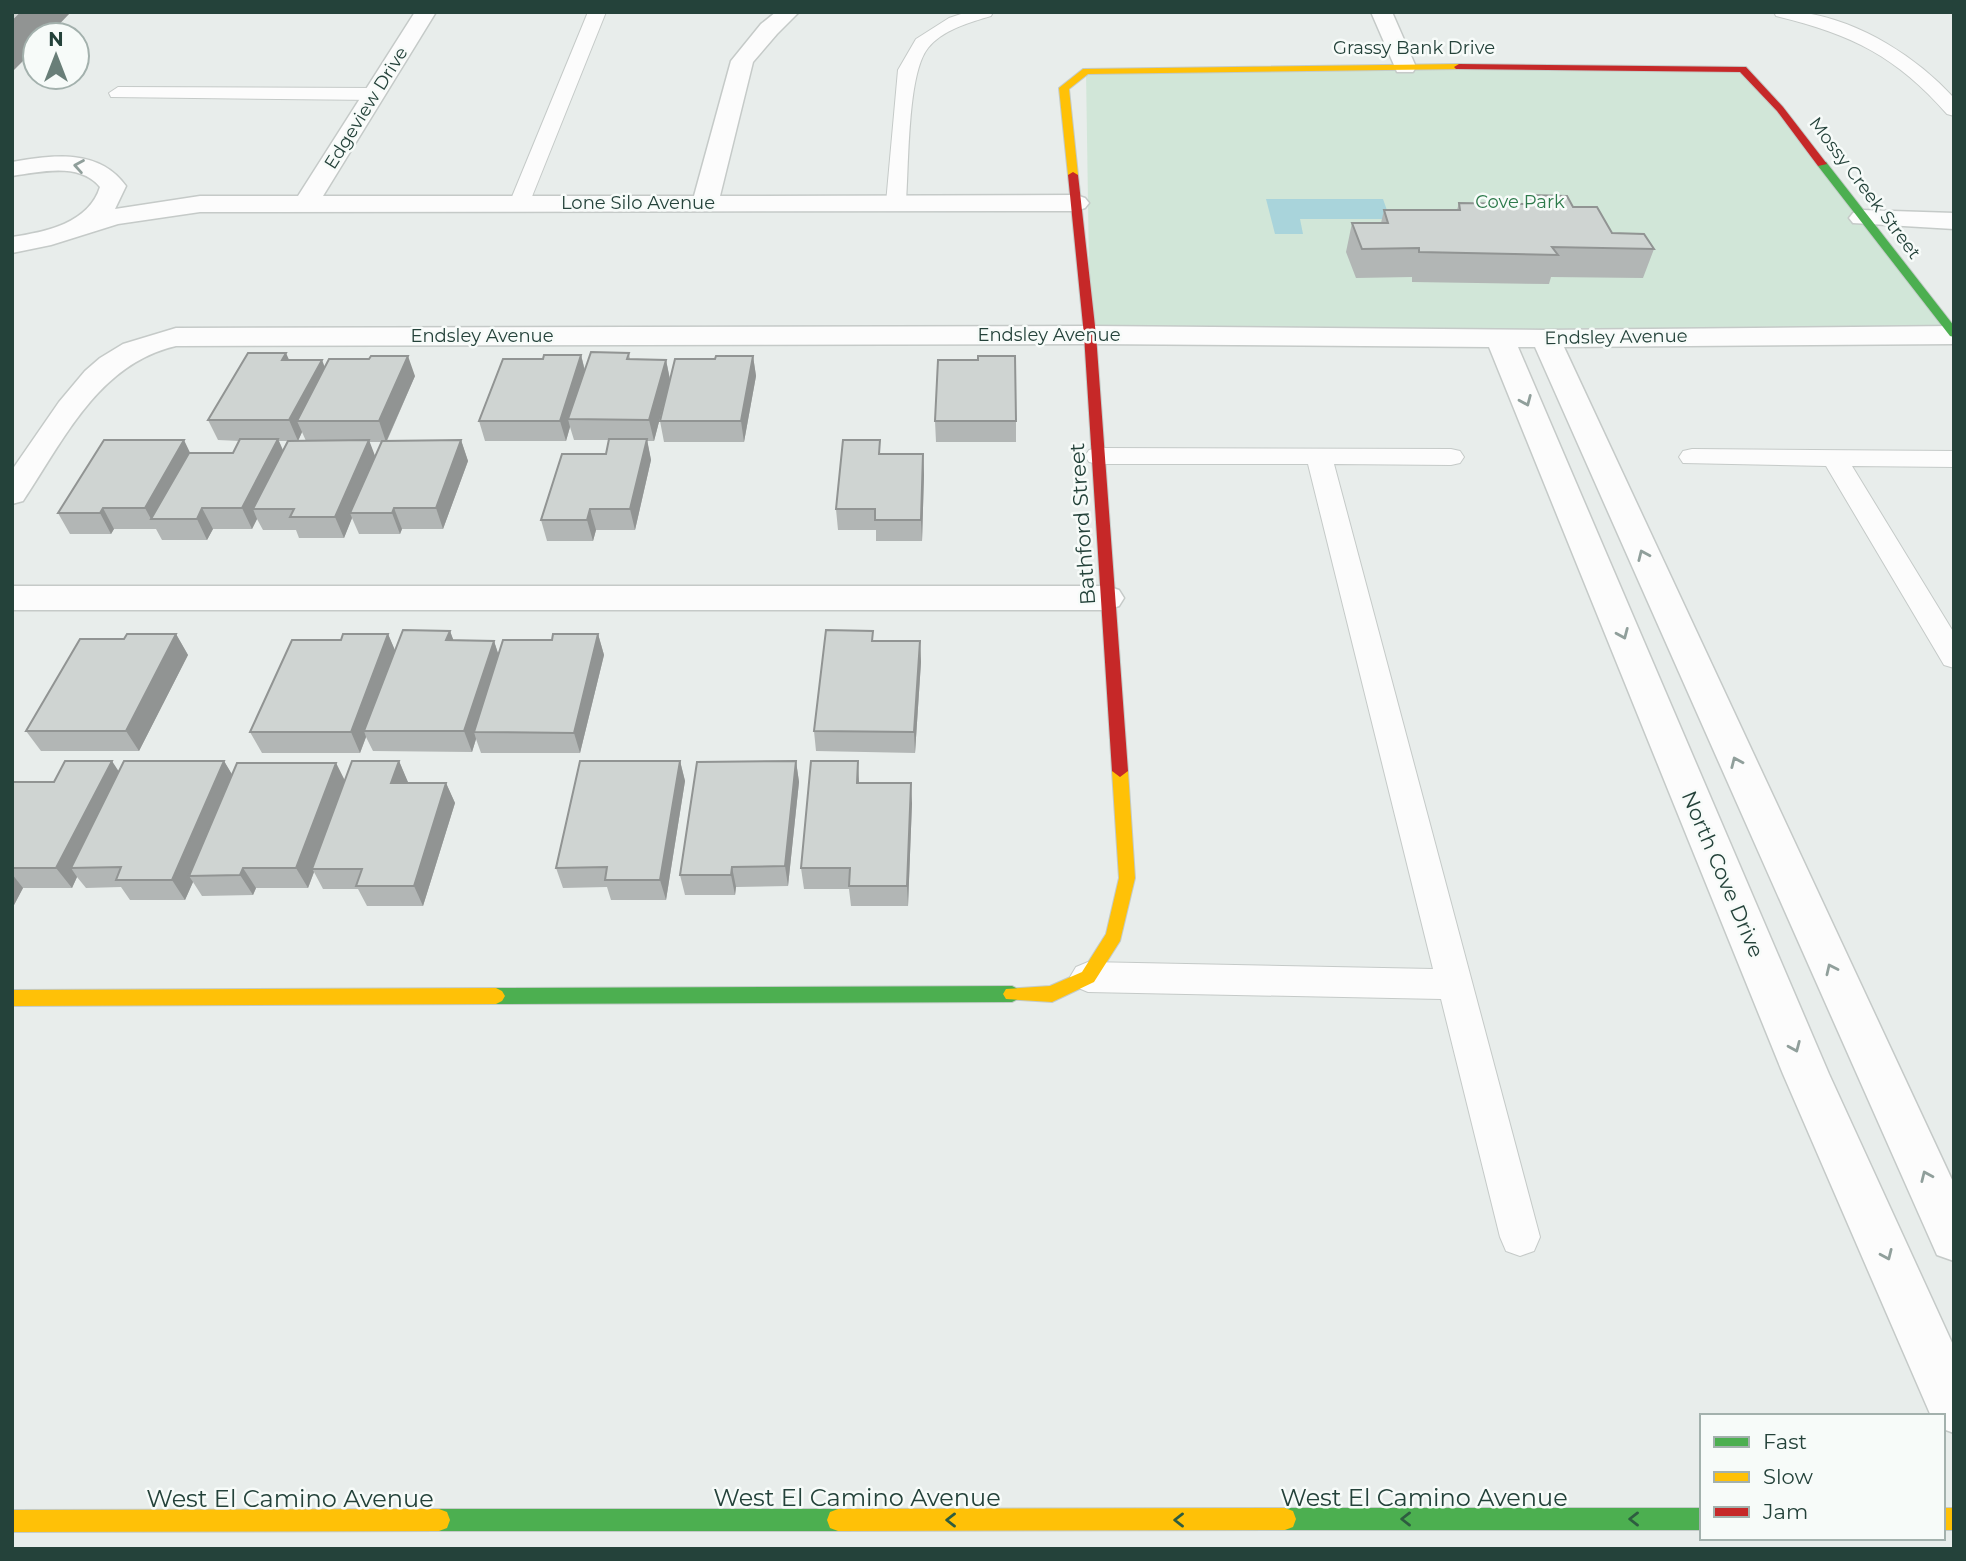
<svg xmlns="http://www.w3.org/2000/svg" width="1966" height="1561" viewBox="0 0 1966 1561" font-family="Montserrat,sans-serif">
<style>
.green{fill:#d1e6d8}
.water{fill:#a9d4db}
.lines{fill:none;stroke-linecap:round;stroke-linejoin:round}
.lane-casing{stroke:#c5cac8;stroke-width:2}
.street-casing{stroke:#c5cac8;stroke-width:3}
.fast-casing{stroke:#c3cbc8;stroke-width:2}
.slow-casing{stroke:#c3cbc8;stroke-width:2}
.jam-casing{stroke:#c3cbc8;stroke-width:2}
.lane{fill:#fcfcfc;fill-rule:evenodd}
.street{fill:#fcfcfc;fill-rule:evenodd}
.fast{fill:#4caf50;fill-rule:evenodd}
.slow{fill:#ffc107;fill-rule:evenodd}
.jam{fill:#c62828;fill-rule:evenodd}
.wall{fill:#b2b6b5;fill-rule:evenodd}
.shaded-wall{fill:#919493}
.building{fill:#cfd4d2;stroke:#919493;stroke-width:2}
.oneway{stroke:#909f9b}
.oneway2{stroke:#2e5d40}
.labels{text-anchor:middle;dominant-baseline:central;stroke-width:5;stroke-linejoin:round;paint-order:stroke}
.far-street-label{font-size:18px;fill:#24423a;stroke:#f7fbf9}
.far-park-label{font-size:18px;fill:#2d7a4b;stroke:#f7fbf9}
.street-label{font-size:21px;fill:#24423a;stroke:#f7fbf9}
.near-street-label{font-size:24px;fill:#24423a;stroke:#f7fbf9}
</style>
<rect width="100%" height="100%" fill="#e8edeb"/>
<path class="green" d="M1743,69L1954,334L1090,335L1086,71Z"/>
<path class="water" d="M1266,199H1383L1390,219H1300L1303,234H1275Z"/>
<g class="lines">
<defs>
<path id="lane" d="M588,12H606L529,204L526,208H512L509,204Z
M967,12H993L991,16C971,22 942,30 928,48C907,74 909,166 906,203L903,207H889L886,203L898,70L916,39L949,18Z
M1774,12C1784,12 1796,11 1806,13C1861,22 1917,57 1954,98V116L1947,114C1896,56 1851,34 1776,16Z
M118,87L375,88L384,94L375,100L111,97L109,93Z
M1098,448L1451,449L1460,451L1464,457L1460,463L1451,465L1334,464L1540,1237L1534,1251L1520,1256L1506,1251L1500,1237L1441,999L1088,992L1076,987L1070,977L1076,967L1088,962L1433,969L1308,464H1098L1089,462L1085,456L1089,450Z
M1692,449L1954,451V467L1852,466L1954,633V668L1944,665L1826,466L1683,463L1679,457L1683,451Z"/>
<path id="street" d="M415,12H436L323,196H694L731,61L761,24L776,12H799L777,34L753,62L720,196L1076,195L1085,198L1089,203L1085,208L1076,211L200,212L118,224L51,245L12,253V237C46,232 89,223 100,187C79,162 41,172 12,176V162C52,155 99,148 126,186L115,209L200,196H298Z
M1371,12H1392L1416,67L1413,72H1397Z
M1862,210L1954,213V229L1853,223L1849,218L1853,213Z
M1090,326L1546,330L1954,326V344L1564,347L1954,1184V1261L1937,1255L1535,347H1518L1829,1074L1954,1347V1433L1943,1429V1416H1931L1783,1074L1489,347L1090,344L176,346C98,364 64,440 23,501L12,504V470L59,402L85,371L100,358L123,344L176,328Z
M12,586H1107L1119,590L1124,598L1119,606L1107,610H12Z"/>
<path id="fast" d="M1818,162H1826L1954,326V337L1950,336L1818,166Z
M1012,986L1018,989L1021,994L1018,999L1012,1002L496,1004L490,1001L487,996L490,991L496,988Z
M1285,1508H1702V1530H1285L1277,1527L1274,1519L1277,1511Z
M439,1509H838L846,1512L849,1520L846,1528L838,1531H439L431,1528L428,1520L431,1512Z"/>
<path id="slow" d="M1459,64L1464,67L1462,69L1088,74L1069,89L1078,175L1073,178L1068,175L1059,88L1083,69Z
M1120,765L1128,771L1135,878L1120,941L1094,982L1052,1002L1006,999L1003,994L1006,989L1050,986L1082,972L1106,934L1119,878L1112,771Z
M496,988L502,991L505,996L502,1001L496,1004L12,1006V990Z
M1285,1508L1293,1511L1296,1519L1293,1527L1285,1530L838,1531L830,1528L827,1520L830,1512L838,1509Z
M1943,1508H1954V1530H1943Z
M439,1509L447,1512L450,1520L447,1528L439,1531L12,1532V1510Z"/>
<path id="jam" d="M1459,64L1746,67L1783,107L1827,164L1818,166L1777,111L1740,72L1456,69L1454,67Z
M1073,172L1078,175L1096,335L1128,771L1120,777L1112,771L1084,335L1068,175Z"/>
</defs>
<use href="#lane" class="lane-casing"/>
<use href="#street" class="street-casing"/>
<use href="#fast" class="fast-casing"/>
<use href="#slow" class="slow-casing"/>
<use href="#jam" class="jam-casing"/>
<use href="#lane" class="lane"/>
<use href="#street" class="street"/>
<use href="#fast" class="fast"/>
<use href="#slow" class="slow"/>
<use href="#jam" class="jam"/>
</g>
<path class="wall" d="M1527,195L1573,207L1612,233L1654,249L1643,278L1551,277L1549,284L1412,282V277L1356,278L1346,252L1352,223H1381L1384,210H1457L1459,203L1525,204Z
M629,353L630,359L666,360L670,379L715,359L753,356L756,376L744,442H664L660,421L666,394L654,441H647L651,460L635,530H596L593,541H547L541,520L606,454L609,440H574L570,427L566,441H485L479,421L543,359L581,355L585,370Z
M289,360L325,368L415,376L387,441L461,440L468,461L443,529H402L400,534H359L352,518L344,538H299L296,530H263L257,519L252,529H213L207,540H162L156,529H114L111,534H70L58,513L190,453H233L240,441L218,440L208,420ZM302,432L306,441H298ZM279,441H287L283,450ZM369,442H381L375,457Z
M978,360L1016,421V442H936L935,421Z
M881,454H923L924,475L922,541H876V530H838L836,509Z
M450,631L453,640L494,641L498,654L552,640L598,634L604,655L580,753H481L476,739L472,752L373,751L366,737L360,753H262L250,732L341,640L388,634L395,651Z
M873,631V641H920L921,662L915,753L816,751L814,731Z
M176,634L188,655L139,751H41L26,731Z
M224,761L232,775L336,763L345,781L399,761L408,783H446L455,803L423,906H367L358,889H323L314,872L308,888H256L253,895L202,896L193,882L185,900H130L121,887L86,888L77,877L72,888H23L14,905H12V782H54L119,771Z
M680,761L685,781L666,900H611L607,887L563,888L556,868Z
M796,761L799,782L788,886L736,887L735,895H685L680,875Z
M912,803L908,906H851L849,889H804L801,868Z"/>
<path class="shaded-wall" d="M22,12H71L49,35H35V49L12,72V22Z
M286,353L295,373L282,360Z
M581,355L586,376L568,419L570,427L566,441L560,421Z
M408,356L415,376L386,442L379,421Z
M753,356L756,376L744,442L741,421Z
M322,360L330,380L297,421L302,432L298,441L289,420Z
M666,360L670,380L654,441L649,420Z
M278,439L287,460L253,509L257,519L252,529L242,508Z
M647,439L651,460L635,530L630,509Z
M184,440L194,461L151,519L145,508Z
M369,440L377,461L350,513L352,518L344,538L335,517Z
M461,440L468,461L443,529L436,508Z
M923,454L924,475L922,541L921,520Z
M103,508L114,529L111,534L100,513Z
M202,508L213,529L207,540L197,519Z
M394,508L402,529L400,534L392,513Z
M590,509L596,530L593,541L587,520Z
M450,631L458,652L446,640Z
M176,634L188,655L139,751L126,731Z
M388,634L397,655L364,731L366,737L360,753L351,732Z
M598,634L604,655L580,753L574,733Z
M494,641L501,662L474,732L476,739L472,752L464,731Z
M920,641L921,662L915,753L914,732Z
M112,761L125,781L71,868L77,877L72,888L56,868Z
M224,761L236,781L189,876L193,882L185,900L172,880Z
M399,761L408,782L401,803L391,783Z
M680,761L685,781L666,900L660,880Z
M796,761L799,782L788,886L785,866Z
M858,761L859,782V803L857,783Z
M336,763L346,783L312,869L314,872L308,888L296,868Z
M446,783L455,803L423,906L414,886Z
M911,783L912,803L908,906L907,886Z
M732,867L736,887L735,895L731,875Z
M243,868L256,888L253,895L240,875Z
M12,874L23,888L14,905L12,902Z"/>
<path class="building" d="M12,12H22L12,22Z
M1527,195L1567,196L1573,207H1597L1612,233L1644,234L1654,249L1552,247L1558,255L1419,252V248L1362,249L1352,223H1388L1384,210H1460L1459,203L1530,204Z
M591,352L629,353L627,359L666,360L649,420L568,419Z
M248,353H286L282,360H322L289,420H208Z
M544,355H581L560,421H479L503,359H543Z
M371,356H408L379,421H297L329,359H369Z
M716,356H753L741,421H660L675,359H715Z
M978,356H1015L1016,421H935L938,360H978Z
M240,439H278L242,508H202L197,519H151L189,453H233Z
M609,439H647L630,509H590L587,520H541L562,454H606Z
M104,440H184L145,508H103L100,513H58Z
M369,440L335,517H290L294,509H253L288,441Z
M461,440L436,508H394L392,513H350L382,441Z
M843,440H880L879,454H923L921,520H875V509H836Z
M403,630L450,631L446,640L494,641L464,731H364Z
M826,630L873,631L872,641H920L914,732L814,731Z
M127,634H176L126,731H26L80,639H124Z
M343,634H388L351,732H250L292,640H341Z
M553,634H598L574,733L474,732L503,640H552Z
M65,761H112L56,868H12V782H54Z
M124,761H224L172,880H116L121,867L71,868Z
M352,761H399L391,783H446L414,886H356L362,869H312Z
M580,761H680L660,880H605L607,867L556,868Z
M796,761L785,866L732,867L731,875H680L697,762Z
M811,761H858L857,783H911L907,886H849L850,868H801Z
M237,763H336L296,868H243L240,875L189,876Z"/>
<defs><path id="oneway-chevron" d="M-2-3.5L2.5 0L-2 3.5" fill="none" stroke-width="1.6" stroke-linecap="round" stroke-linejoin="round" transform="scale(1.75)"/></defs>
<g class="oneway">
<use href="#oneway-chevron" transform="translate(79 166) rotate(-170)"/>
<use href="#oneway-chevron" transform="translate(1526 401) rotate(67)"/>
<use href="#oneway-chevron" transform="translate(1643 555) rotate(-114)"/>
<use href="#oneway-chevron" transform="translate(1623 634) rotate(67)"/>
<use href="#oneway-chevron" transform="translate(1736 762) rotate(-114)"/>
<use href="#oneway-chevron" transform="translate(1831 969) rotate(-115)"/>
<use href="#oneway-chevron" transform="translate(1795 1047) rotate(67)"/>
<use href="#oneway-chevron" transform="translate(1926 1176) rotate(-114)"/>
<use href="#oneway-chevron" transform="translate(1887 1255) rotate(66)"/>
</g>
<g class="oneway2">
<use href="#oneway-chevron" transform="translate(1406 1519) rotate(180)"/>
<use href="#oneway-chevron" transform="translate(1634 1519) rotate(180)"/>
<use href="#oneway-chevron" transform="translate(951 1520) rotate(180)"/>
<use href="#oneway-chevron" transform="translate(1179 1520) rotate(180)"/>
</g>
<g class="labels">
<g class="far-street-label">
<text x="1414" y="48">Grassy Bank Drive</text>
<text transform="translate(366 108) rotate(-58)">Edgeview Drive</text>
<text transform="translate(1865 188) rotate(53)">Mossy Creek Street</text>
<text x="638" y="203">Lone Silo Avenue</text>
<text x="1049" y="335">Endsley Avenue</text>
<text x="482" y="336">Endsley Avenue</text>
<text transform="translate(1616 337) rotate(-1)">Endsley Avenue</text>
</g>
<g class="far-park-label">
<text x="1520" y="202">Cove Park</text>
</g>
<g class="street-label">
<text transform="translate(1082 524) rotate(-94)">Bathford Street</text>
<text transform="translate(1723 874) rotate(67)">North Cove Drive</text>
</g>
<g class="near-street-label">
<text x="857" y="1497">West El Camino Avenue</text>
<text x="1424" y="1497">West El Camino Avenue</text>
<text x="290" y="1498">West El Camino Avenue</text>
</g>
</g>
<rect width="1966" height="1561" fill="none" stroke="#24423a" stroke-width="28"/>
<rect x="1700" y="1414" width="245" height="126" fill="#f7fbf9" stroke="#a3b1ad" stroke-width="2"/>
<rect x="1714" y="1437" width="35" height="10" fill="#4caf50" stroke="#a3b1ad" stroke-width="2"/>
<text x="1763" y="1449" font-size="21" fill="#24423a">Fast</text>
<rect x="1714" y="1472" width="35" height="10" fill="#ffc107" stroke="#a3b1ad" stroke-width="2"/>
<text x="1763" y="1484" font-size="21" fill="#24423a">Slow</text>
<rect x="1714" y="1507" width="35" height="10" fill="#c62828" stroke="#a3b1ad" stroke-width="2"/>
<text x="1763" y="1519" font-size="21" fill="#24423a">Jam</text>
<g transform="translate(56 56)"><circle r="33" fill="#f7fbf9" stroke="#a3b1ad" stroke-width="2"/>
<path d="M0-5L12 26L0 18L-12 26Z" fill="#697e78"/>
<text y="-10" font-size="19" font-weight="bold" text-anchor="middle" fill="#24423a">N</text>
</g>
</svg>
